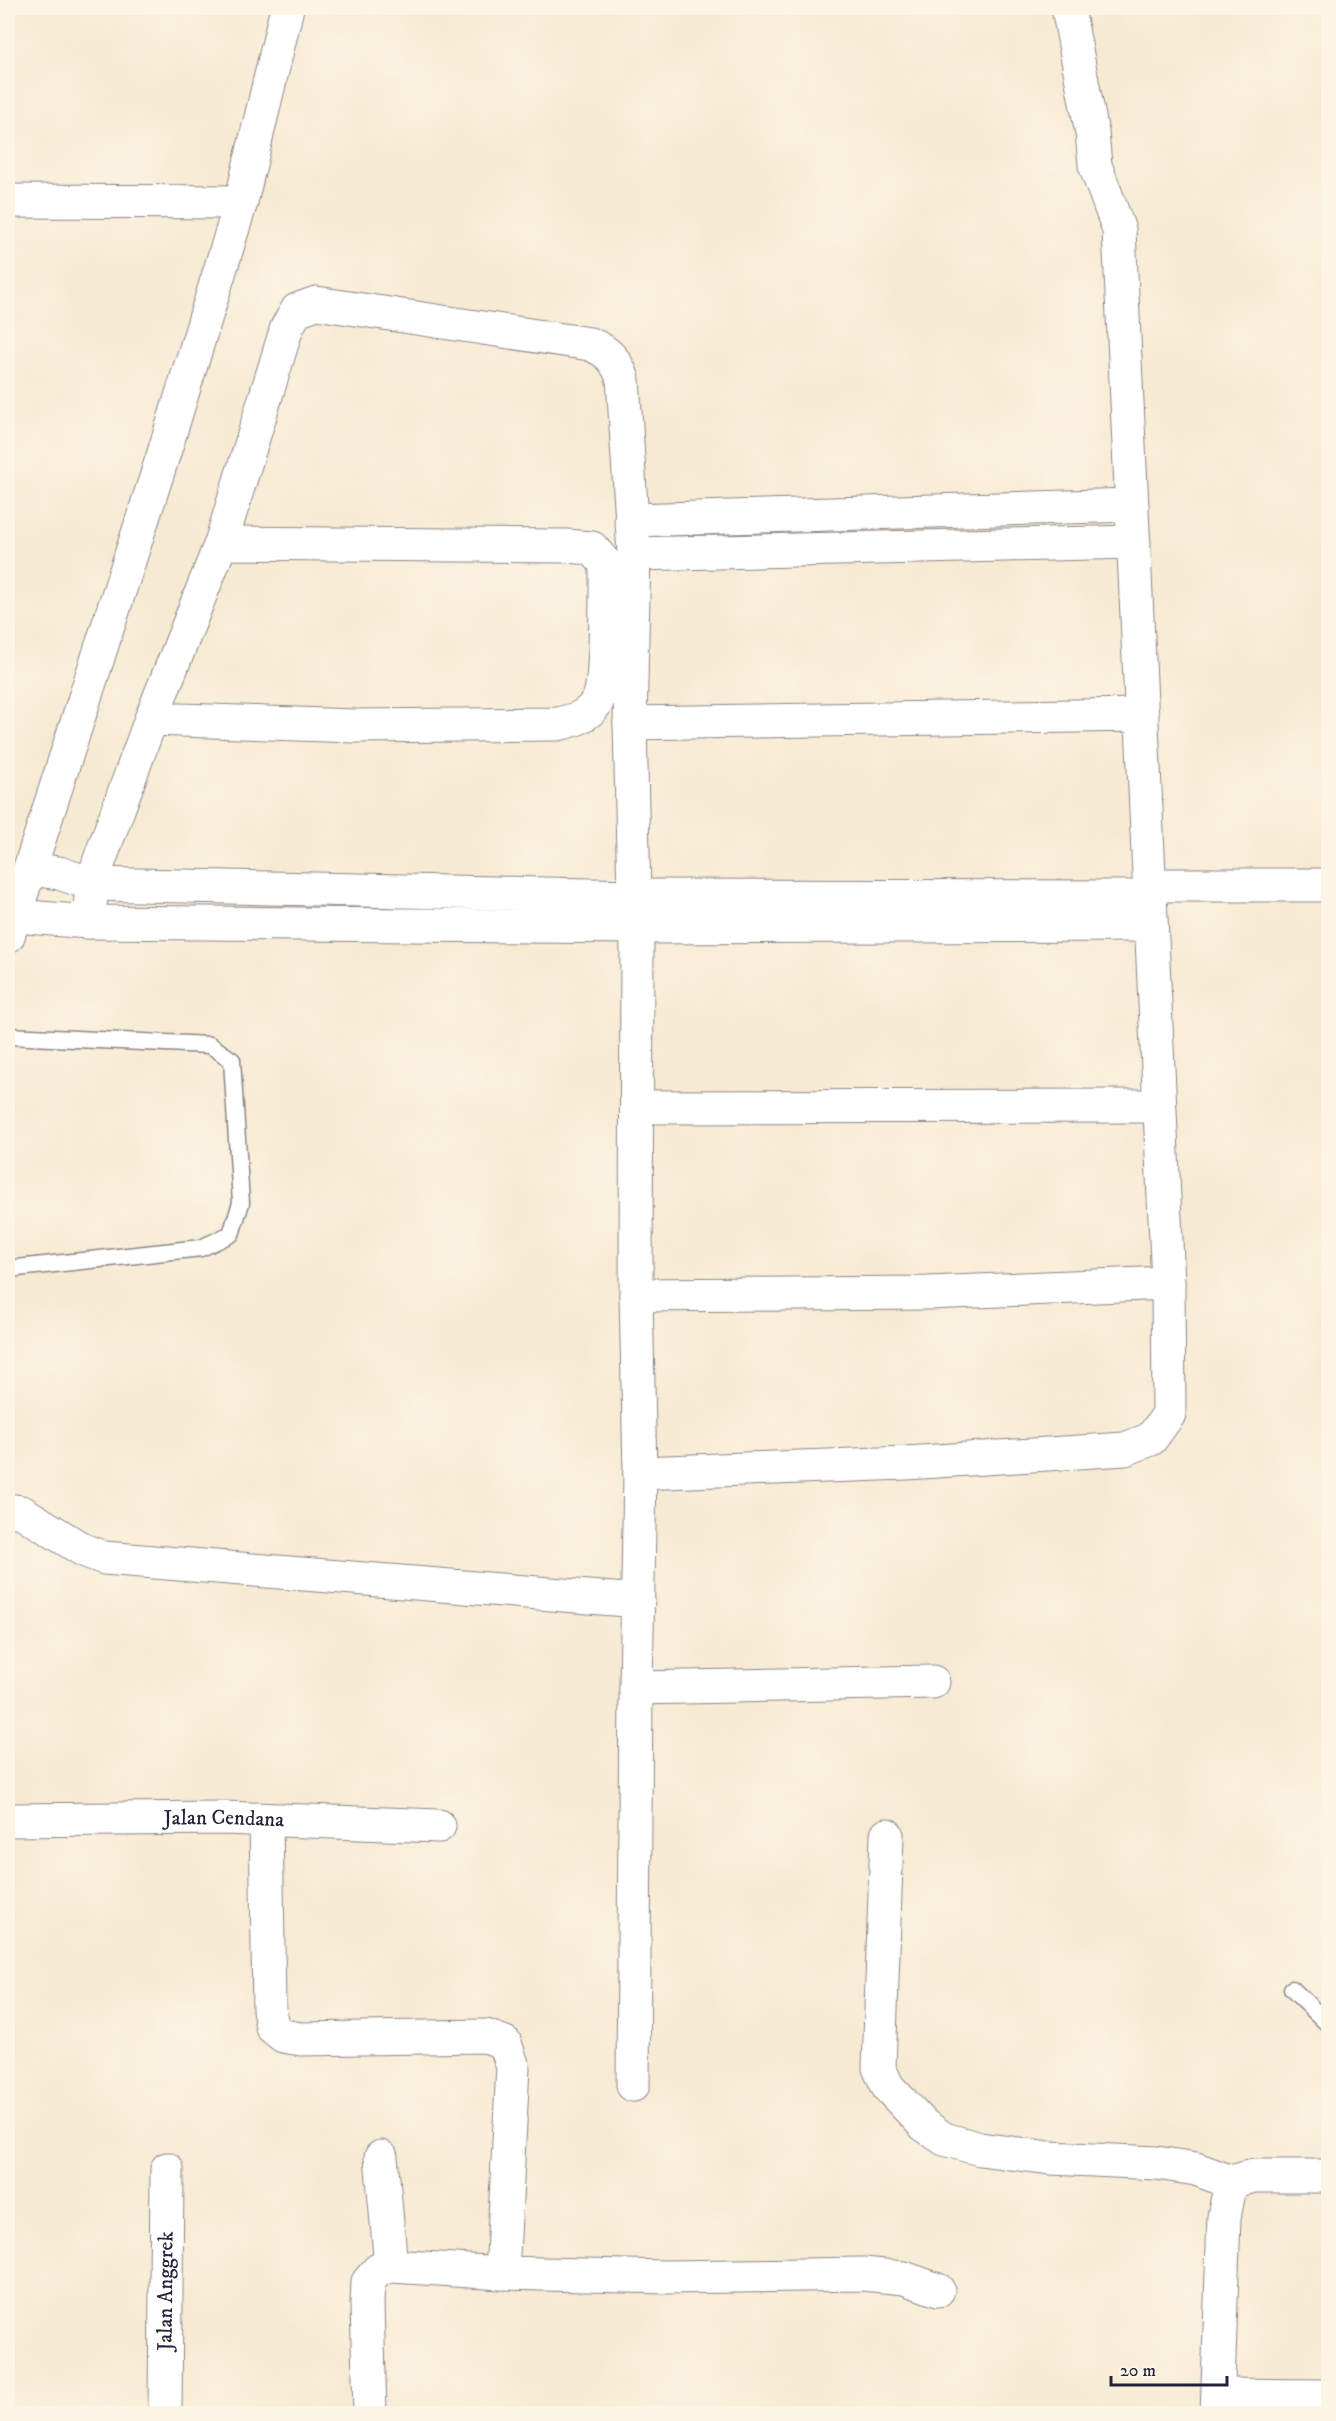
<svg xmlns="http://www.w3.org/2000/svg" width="1336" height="2421" viewBox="0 0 1336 2421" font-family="'IM FELL DW Pica',serif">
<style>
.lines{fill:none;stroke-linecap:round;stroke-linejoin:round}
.service-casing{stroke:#8c8687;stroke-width:19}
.minor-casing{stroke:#8c8687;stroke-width:35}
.tertiary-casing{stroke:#8c8687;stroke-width:35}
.service{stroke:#fff;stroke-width:16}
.minor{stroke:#fff;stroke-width:33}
.tertiary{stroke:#fff;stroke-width:33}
.labels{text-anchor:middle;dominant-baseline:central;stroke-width:5;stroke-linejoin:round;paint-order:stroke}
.street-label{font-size:21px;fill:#22223b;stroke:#fcf5e5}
</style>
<rect width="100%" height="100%" fill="#fcf5e5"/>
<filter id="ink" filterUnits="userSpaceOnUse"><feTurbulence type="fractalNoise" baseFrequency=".0167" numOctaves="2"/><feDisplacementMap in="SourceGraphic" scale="12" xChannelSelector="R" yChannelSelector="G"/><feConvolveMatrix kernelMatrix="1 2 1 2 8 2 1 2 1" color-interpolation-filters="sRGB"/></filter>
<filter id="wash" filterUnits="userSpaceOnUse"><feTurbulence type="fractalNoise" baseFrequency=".008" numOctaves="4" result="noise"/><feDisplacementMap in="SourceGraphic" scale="24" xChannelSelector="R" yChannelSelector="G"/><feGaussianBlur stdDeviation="1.35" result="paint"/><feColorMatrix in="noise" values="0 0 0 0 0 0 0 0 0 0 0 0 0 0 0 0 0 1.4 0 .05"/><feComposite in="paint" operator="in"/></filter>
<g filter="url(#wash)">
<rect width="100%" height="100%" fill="#f7ead3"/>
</g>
<g filter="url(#ink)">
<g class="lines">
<defs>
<path id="service" d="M8,1036L210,1045L232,1060L241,1203L231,1234L201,1248L8,1269
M1292,1989L1328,2024"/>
<g id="minor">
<path d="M8,201L241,202"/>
<path d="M631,520L1132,505"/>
<path d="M221,543L287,327L297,310L316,303L590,344C609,352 616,360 623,379L634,554L630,723L1142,715"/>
<path d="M634,554L1134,542"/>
<path d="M630,723L634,896L637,927L636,1295L640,1473L636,1688L633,2085"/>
<path d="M30,869L59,873L92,884L634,896L1150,897"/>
<path d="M1149,885H1328"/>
<path d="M15,916L89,922L637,927L1151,925"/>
<path d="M89,922L92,884L99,862L151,719L221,543L566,546L592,548L606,564C606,589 607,686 597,702C587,717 575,720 558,724L355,726L151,719"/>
<path d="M637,1107L1158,1106"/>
<path d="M636,1295L928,1293L1168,1283"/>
<path d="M640,1473L906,1463L1125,1449L1151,1439L1169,1414L1168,1283L1119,230L1095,165L1092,133L1068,8"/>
<path d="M8,1510L22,1512L83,1550L104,1558L638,1601"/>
<path d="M636,1688L933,1682"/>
<path id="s1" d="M8,1820L224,1818L439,1826"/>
<path d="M266,1820L269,2009L272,2027L283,2036L301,2039L486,2036L505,2043L513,2067L502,2273"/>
<path d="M887,1835L879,2068L888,2087L924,2125L944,2139L980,2149L1050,2158L1157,2163L1196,2169L1231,2182L1254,2176H1328"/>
<path d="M381,2157L391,2266"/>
<path d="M1219,2395L1328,2396"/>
<path id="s2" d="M165,2414L167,2169"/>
<path d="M370,2414L367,2304L368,2282L378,2270L391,2266L502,2273L667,2277L863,2274L904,2278L938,2290"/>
<path d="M1217,2414L1224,2217L1231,2182"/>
</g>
<path id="tertiary" d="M8,936L163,456L241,202L287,8"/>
</defs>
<use href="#service" class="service-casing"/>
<use href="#minor" class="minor-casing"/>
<use href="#tertiary" class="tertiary-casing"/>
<use href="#service" class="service"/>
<use href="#minor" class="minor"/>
<use href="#tertiary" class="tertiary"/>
</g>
</g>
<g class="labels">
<g class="street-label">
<text stroke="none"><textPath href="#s1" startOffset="216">Jalan Cendana</textPath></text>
<text stroke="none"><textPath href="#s2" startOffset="123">Jalan Anggrek</textPath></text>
</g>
</g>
<rect width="1336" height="2421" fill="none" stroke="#fcf5e5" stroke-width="30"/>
<path d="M1111 2376v9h116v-9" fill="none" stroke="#22223b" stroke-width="3"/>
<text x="1120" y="2376" font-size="18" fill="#22223b" stroke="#fcf5e5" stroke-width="4.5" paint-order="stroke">20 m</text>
</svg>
